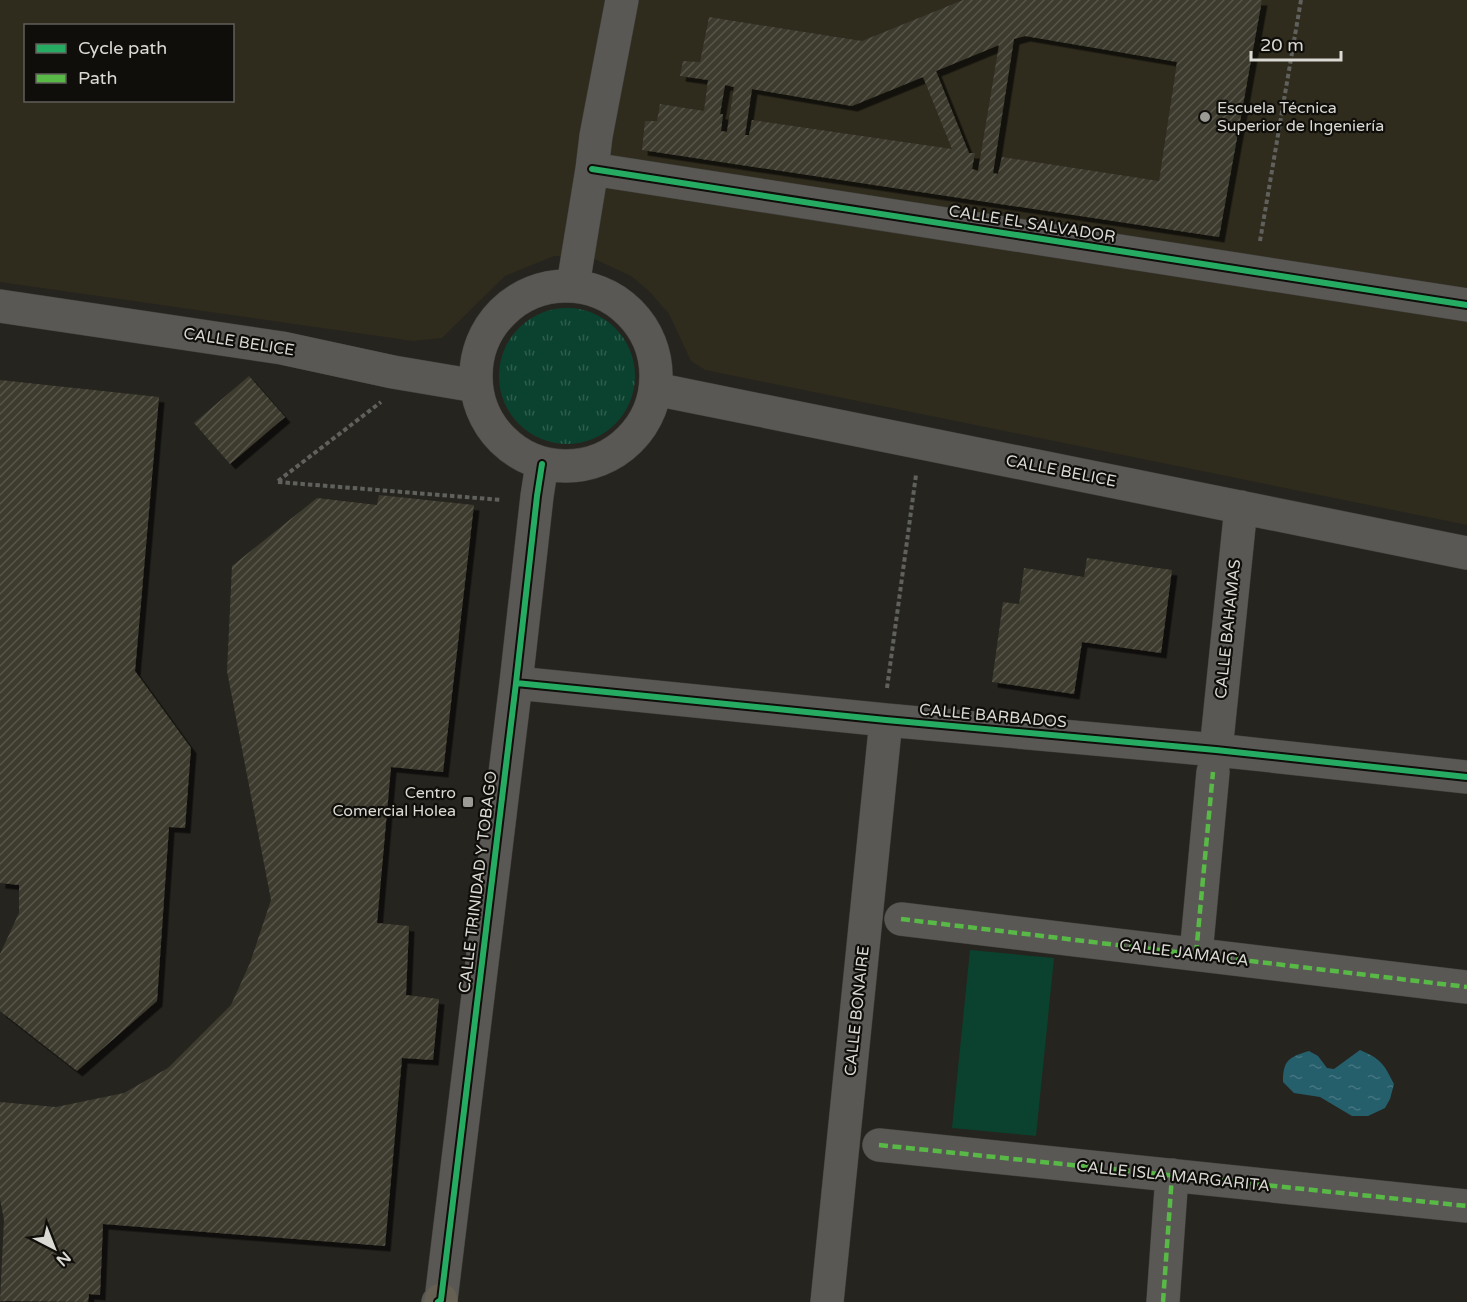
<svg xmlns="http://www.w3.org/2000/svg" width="1467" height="1302" viewBox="0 0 1467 1302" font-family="'Varela Round',sans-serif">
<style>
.built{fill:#2f2b1d;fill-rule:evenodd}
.grass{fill:url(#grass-tufts)}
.garden{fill:#0b422f}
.water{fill:url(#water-ripples)}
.building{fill:url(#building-hatch);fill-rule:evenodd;filter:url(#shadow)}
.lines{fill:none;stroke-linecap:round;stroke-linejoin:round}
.minor-casing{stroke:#3f3e39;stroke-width:34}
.highway-casing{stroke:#3f3e39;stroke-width:34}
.path{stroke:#60605d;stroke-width:4;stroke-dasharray:4.5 3;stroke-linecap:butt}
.minor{stroke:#595855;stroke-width:33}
.highway{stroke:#656052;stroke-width:33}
.quiet{stroke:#58b947;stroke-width:4.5;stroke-dasharray:9 4.5;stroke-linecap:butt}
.cycleway-casing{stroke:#0f0e0a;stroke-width:10}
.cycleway{stroke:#26ab63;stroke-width:6}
.poi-dot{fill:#9b9a94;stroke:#0f0e0a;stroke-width:2}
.labels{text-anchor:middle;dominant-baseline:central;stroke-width:4.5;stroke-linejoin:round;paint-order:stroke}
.poi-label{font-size:16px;fill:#dad9d3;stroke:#0f0e0a;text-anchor:start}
.street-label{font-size:16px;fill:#dad9d3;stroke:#0f0e0a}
</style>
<defs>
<pattern id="grass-tufts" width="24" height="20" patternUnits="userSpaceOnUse" patternTransform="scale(1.5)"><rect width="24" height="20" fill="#0b422f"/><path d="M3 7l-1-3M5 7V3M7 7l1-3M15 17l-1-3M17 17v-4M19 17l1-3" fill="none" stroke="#2e5d4c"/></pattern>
<pattern id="water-ripples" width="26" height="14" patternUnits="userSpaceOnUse" patternTransform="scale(1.5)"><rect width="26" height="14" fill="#255f6c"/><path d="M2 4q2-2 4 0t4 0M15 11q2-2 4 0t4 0" fill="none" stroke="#447580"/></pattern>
<pattern id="building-hatch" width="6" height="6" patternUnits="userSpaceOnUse" patternTransform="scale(1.5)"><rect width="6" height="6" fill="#3c3a2e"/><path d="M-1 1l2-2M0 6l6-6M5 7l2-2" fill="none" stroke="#58564b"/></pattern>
<filter id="shadow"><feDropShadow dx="5.5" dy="5.5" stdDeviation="0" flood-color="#0009"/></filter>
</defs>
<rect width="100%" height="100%" fill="#25241f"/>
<path class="built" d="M0,0H1467V525L705,370L691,361L669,314L649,291L631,276L590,257L554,256L505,276L442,338L413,341L0,282ZM26,26H232V100H26Z"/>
<path class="grass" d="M499 376a68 68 0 1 1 136 0a68 68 0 1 1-136 0Z"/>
<path class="garden" d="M970,950L1054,958L1036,1136L952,1128Z"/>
<path class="water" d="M1360,1050C1381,1059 1384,1064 1394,1084L1390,1099L1385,1108L1368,1116H1352L1320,1097L1294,1093L1283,1082C1283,1060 1289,1057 1309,1051L1318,1056L1327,1068L1334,1069Z"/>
<path class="building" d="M963,0H1262L1219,237L642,150L645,121H657L660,104L704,111L708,80L680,76L683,61L700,62L709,17L862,41ZM1025,36L1177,62L1159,181L1002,157L998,174L993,173L1014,39ZM999,45L978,171L972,169L975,153H969L936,71ZM923,77L952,149L752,120L749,135H745L752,89L852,106ZM725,85L734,87L727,132L721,131L723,114H720Z
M249,376L285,417L230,464L194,423Z
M0,380L159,397L135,671L191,748L185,828L169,827L157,1001L77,1071L0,1011V954L19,913V885L0,883Z
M379,495L474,505L443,772L391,767L377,923L409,926L406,995L439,999L433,1060L402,1058L385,1246L103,1224L100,1295L89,1294L88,1302L0,1301L4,1220L0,1199V1102L56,1107L124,1093L168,1068L231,1005L250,963L271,900L227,671L232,566L317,498L377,505Z
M1087,558L1172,570L1161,653L1082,642L1074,694L992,682L1003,602L1019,604L1024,568L1084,577Z"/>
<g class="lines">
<defs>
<path id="minor" d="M592,169L1467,305
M573,285L592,169L596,136L622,0
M476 376a90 90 0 1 1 180 0a90 90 0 1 1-180 0Z
M0,306L282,348L393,372L476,386
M655,389L1467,553
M516,683L886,720L1216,750L1467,777
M1216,750L1241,507
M901,919L1467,987
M1196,954L1213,772
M879,1145L1467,1206
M438,1302L441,1300L516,683L537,496L542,464
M827,1302L886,720
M1163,1302L1172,1175"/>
<path id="highway" d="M441,1300V1302"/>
</defs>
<use href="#minor" class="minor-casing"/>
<use href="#highway" class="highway-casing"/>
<path class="path" d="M1260,241L1301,0
M278,481L381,402
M278,482L502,500
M887,688L916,475"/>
<use href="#minor" class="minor"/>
<use href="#highway" class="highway"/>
<path class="quiet" d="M901,919L1467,987
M1196,954L1213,772
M879,1145L1467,1206
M1163,1302L1172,1175"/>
<defs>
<path id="cycleway" d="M592,169L1467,305
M516,683L886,720L1216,750L1467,777
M438,1302L441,1300L516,683L537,496L542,464"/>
</defs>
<use href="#cycleway" class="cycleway-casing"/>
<use href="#cycleway" class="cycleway"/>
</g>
<g class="poi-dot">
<circle cx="1205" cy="117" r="6"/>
<rect x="462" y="796" width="12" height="12" rx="3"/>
</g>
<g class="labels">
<g class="poi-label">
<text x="1217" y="108">Escuela Técnica<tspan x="1217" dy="18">Superior de Ingeniería</tspan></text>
<text x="456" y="793" text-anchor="end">Centro<tspan x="456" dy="18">Comercial Holea</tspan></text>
</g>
<g class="street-label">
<text transform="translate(1032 224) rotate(9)">CALLE EL SALVADOR</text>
<text transform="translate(239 342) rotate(9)">CALLE BELICE</text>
<text transform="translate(1061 471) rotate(11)">CALLE BELICE</text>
<text transform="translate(1228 629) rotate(-84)">CALLE BAHAMAS</text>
<text transform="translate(993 716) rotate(5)">CALLE BARBADOS</text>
<text transform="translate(478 882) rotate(-83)">CALLE TRINIDAD Y TOBAGO</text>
<text transform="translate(1184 953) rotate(7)">CALLE JAMAICA</text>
<text transform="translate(857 1011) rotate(-84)">CALLE BONAIRE</text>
<text transform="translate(1173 1176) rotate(6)">CALLE ISLA MARGARITA</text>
</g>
</g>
<rect x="24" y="24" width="210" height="78" fill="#0f0e0a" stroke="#605f5a" stroke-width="1.5"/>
<rect x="36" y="44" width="30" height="9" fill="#26ab63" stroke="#605f5a" stroke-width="1.5"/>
<text x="78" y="54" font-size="18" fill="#dad9d3">Cycle path</text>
<rect x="36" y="74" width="30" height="9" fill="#58b947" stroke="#605f5a" stroke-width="1.5"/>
<text x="78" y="84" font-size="18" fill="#dad9d3">Path</text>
<g transform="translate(54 1248) rotate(138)" stroke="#0f0e0a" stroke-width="4.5" paint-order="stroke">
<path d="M0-4.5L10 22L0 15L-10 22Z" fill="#dad9d3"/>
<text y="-9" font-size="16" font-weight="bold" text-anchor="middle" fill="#dad9d3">N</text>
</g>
<path d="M1251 51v9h90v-9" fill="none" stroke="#dad9d3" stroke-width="3"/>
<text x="1260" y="51" font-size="18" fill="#dad9d3" stroke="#0f0e0a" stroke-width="4.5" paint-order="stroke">20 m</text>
</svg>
